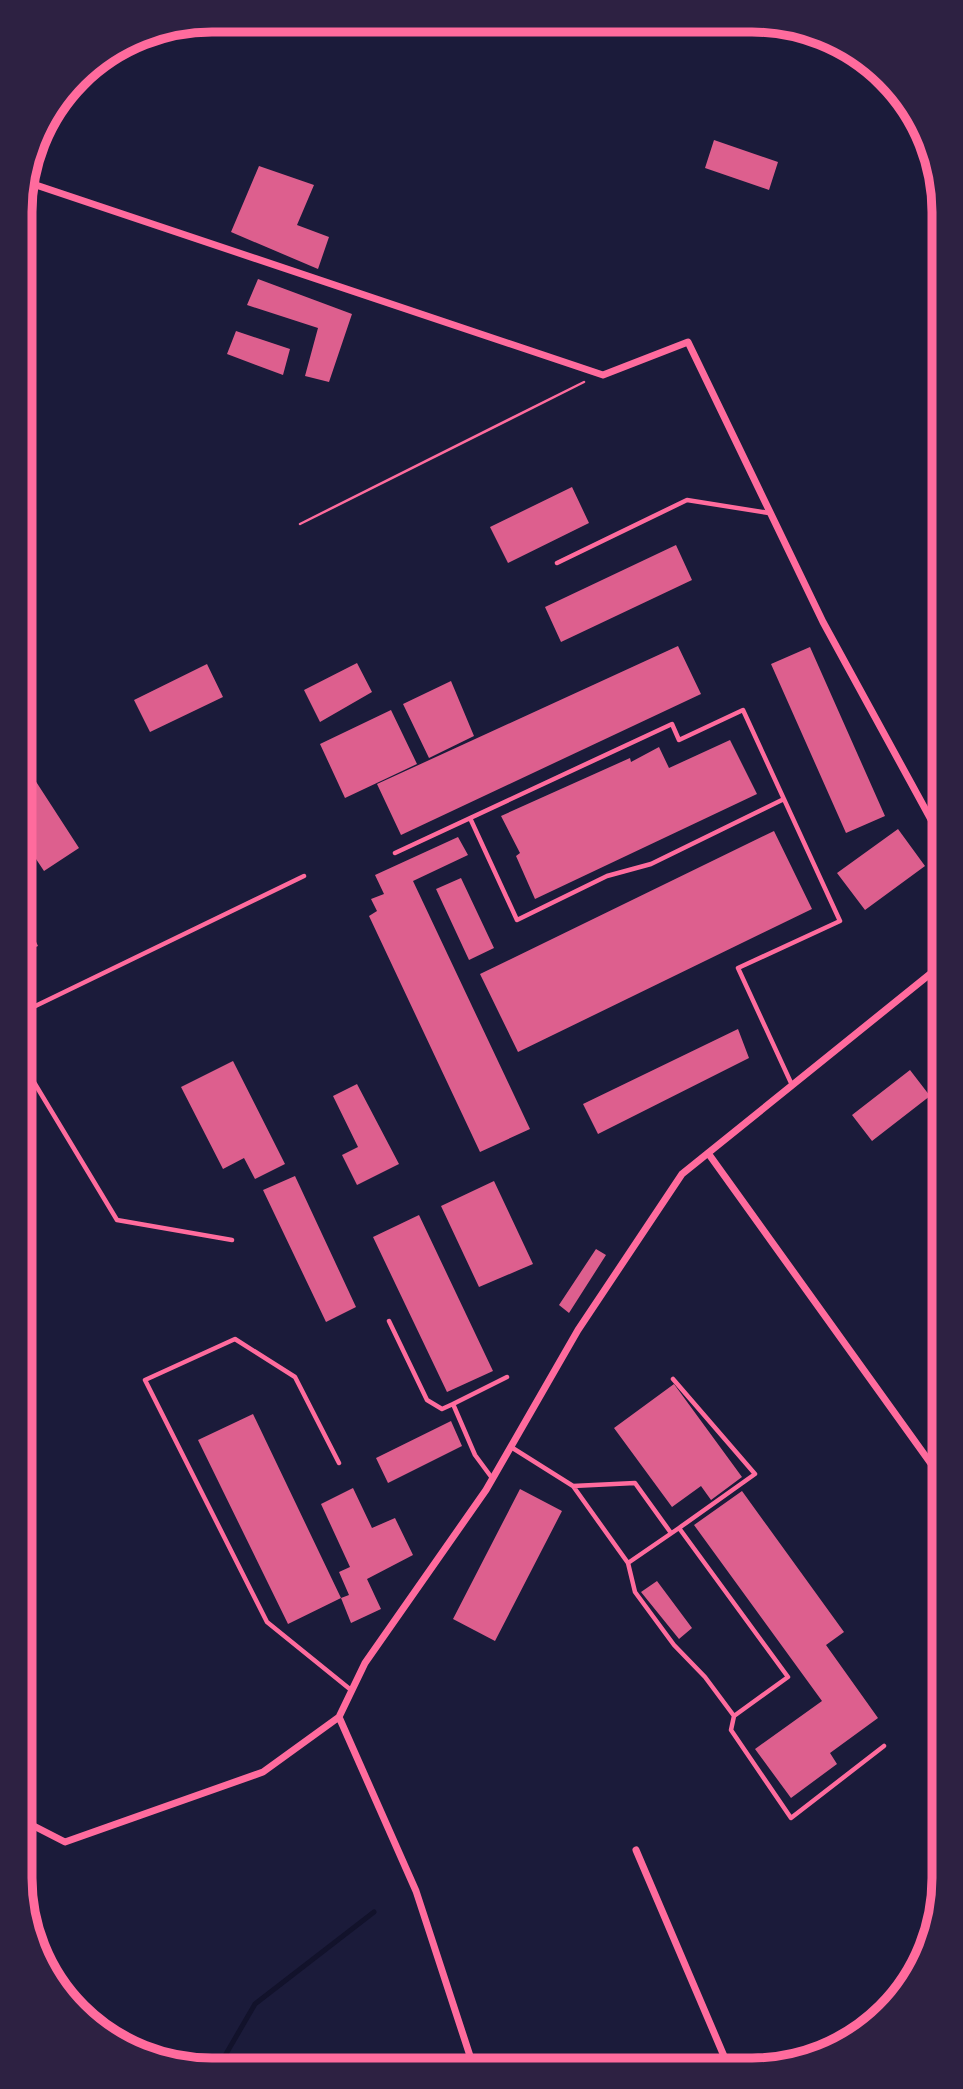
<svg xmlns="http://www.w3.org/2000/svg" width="963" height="2089" viewBox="0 0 963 2089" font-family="Raleway,sans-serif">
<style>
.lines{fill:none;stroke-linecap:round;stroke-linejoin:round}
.stream{stroke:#12122b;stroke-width:5}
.building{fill:#dd5f8e}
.path{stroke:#ff6b9d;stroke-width:2.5}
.service{stroke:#ff6b9d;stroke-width:4.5}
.minor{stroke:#ff6b9d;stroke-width:7}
.rim{fill:none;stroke:#ff6b9d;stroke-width:9}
</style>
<rect width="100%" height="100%" fill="#1b1b3a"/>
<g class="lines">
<path class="stream" d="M219,2066L255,2004L374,1912"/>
</g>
<path class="building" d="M714,140L778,162L769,190L705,168Z
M259,166L314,185L297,225L329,237L318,269L231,232Z
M258,279L352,314L329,382L305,376L318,328L247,305Z
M236,331L290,349L283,375L227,354Z
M572,487L589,523L508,563L490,527Z
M676,545L692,580L561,642L545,607Z
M678,646L701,694L401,835L377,784Z
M810,647L885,816L846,833L771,664Z
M357,663L372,692L320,722L304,690Z
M207,664L223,697L150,732L134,700Z
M451,681L474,736L429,758L403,704Z
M391,710L417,764L345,798L320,744Z
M730,740L757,794L535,899L516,856L520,853L501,816L630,758L631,762L659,747L669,768Z
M22,760L79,848L44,871L22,838Z
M898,829L925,866L865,910L837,873Z
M774,831L812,909L518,1052L480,974Z
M458,837L468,855L413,881L530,1129L480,1152L369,916L377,911L371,899L384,894L375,875Z
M461,878L494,948L469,960L436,889Z
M22,912L38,946L22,953Z
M738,1029L749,1058L598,1134L583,1104Z
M233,1061L285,1164L255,1179L244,1158L223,1169L181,1087Z
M910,1070L930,1096L872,1141L852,1115Z
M357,1084L399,1164L357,1185L342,1155L358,1147L333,1096Z
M295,1176L356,1307L326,1322L263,1190Z
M494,1181L533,1264L479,1287L441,1206Z
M419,1215L493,1371L447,1392L373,1237Z
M596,1249L606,1255L569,1313L559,1305Z
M674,1384L742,1477L711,1500L701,1486L672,1507L614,1428Z
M253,1414L341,1598L288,1624L198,1440Z
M451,1421L462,1446L388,1483L376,1458Z
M353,1488L372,1528L395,1518L413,1555L367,1579L381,1609L351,1623L341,1598L349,1595L339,1572L350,1567L321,1504Z
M520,1489L562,1511L495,1641L453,1619Z
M742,1491L844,1632L826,1645L878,1718L830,1753L837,1764L791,1798L755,1749L822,1701L694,1525Z
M657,1581L692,1628L679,1639L641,1592Z"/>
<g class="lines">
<path class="path" d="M300,524L584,382"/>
<path class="service" d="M557,563L687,500L769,513
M470,818L517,920L607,876L651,864L784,799
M395,853L672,724L679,740L743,710L840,921L738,968L792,1085
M23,1012L304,876
M23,1064L117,1220L232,1240
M389,1321L427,1400L442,1409L453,1404L475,1455L492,1478
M673,1379L755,1474L679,1528
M453,1404L507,1377
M511,1447L573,1486L628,1563L679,1528L788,1677L734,1716L705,1677L674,1645L635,1592L628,1563
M339,1463L295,1377L235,1339L145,1380L267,1622L351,1690
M573,1486L635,1483L671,1533
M734,1716L731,1730L791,1818L884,1746"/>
<path class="minor" d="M24,181L603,375L688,342L823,622L940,836
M708,1153L942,1479
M339,1717L416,1891L473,2065
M26,1822L65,1842L263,1772L339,1717L365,1663L486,1490L578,1330L682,1174L940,966
M636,1850L727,2063"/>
</g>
<path d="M0 0H963V2089H0ZM212 32H752A180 180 0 0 1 932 212V1878A180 180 0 0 1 752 2058H212A180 180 0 0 1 32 1878V212A180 180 0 0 1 212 32Z" fill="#2d2142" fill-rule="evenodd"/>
<path class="rim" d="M212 32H752A180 180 0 0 1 932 212V1878A180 180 0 0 1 752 2058H212A180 180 0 0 1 32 1878V212A180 180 0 0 1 212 32Z"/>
</svg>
